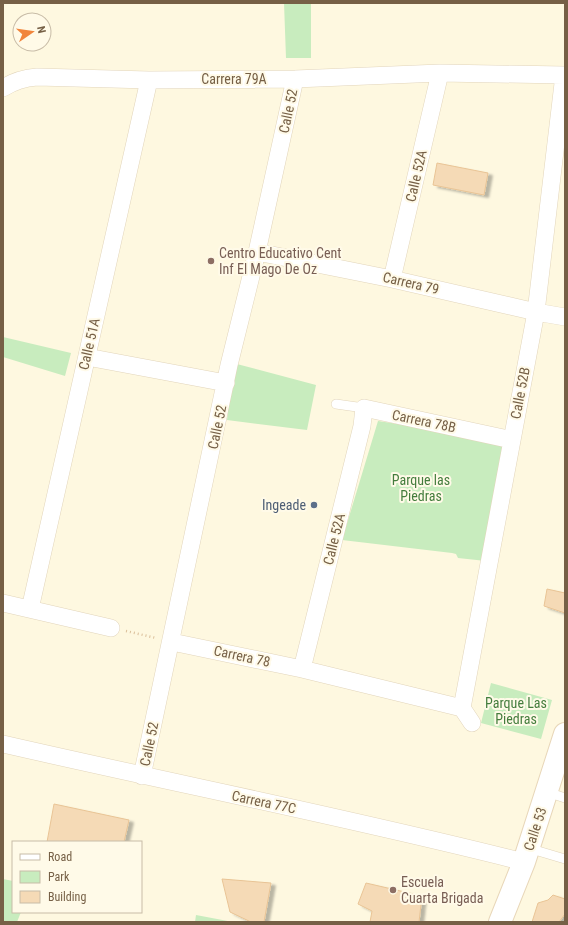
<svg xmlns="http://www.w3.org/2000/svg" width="568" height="925" viewBox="0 0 568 925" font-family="'Roboto Condensed',sans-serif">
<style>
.green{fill:#c8ecbe}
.building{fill:#f5dab6;stroke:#e9c495;filter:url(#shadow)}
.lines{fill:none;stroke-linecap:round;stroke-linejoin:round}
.lane-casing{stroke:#e2d5bb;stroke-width:10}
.street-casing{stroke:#e2d5bb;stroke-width:18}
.secondary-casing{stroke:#e8d7b9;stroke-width:24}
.path{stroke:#dabe99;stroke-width:2.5;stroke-dasharray:1 3;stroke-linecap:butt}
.lane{stroke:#fff;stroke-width:9}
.street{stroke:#fff;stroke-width:17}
.secondary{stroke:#fff;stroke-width:22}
.education-dot{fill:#8d6e63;stroke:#fffae8;stroke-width:1.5}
.service-dot{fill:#5c6f8a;stroke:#fffae8;stroke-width:1.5}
.labels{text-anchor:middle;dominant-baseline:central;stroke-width:4;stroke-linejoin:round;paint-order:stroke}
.street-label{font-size:14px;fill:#766046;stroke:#fffae8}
.education-label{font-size:14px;fill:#785e54;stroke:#fffae8;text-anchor:start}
.park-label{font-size:14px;fill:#447d3d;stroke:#fffae8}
.service-label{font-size:14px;fill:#4e5e75;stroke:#fffae8;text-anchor:end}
</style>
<defs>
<filter id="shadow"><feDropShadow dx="4.5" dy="2.5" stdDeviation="1" flood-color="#0004"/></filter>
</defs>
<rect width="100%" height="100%" fill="#fef8e0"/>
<path class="green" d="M284,3H311V58H286Z
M3,337L71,353L65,376L3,357Z
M233,363L316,385L307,430L227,420Z
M378,421L505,440L486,561L458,558L456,554L452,553L342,540Z
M491,683L552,700L541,739L481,723Z
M3,879L13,881V912H21L17,922H3Z
M196,915L233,922H195Z"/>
<path class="building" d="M437,163L488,173L484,195L433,185Z
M547,589L565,593V613L544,606Z
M54,804L129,820L124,842H47Z
M222,879L271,883L264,922H251L230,912Z
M366,883L422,896L419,922H370L372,911L358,904Z
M553,895L565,899V914L559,922H532L538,903L548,900Z"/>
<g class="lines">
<defs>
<path id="lane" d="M336,404L364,408
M547,792L565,798
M528,848L565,859"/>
<path id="street" d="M3,88C14,81 24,78 37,77L149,80L295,79L440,73L564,75L536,312L462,708
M257,252L392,279L536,312L565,317
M392,279L440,73
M87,357L226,383
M3,603L111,628
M30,609L149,80
M172,642L302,669L462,708L472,723
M302,669L362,426L364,408L512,440
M3,744C177,784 351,818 524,862
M142,776L229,365L257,252L295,79"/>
<path id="secondary" d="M500,922L524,862L565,734"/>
</defs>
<use href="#lane" class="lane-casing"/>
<use href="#street" class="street-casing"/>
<use href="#secondary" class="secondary-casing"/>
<path class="path" d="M126,631L156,638"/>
<use href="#lane" class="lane"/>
<use href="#street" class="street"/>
<use href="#secondary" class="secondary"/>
</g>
<g class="education-dot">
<circle cx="211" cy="261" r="4"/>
<circle cx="393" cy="890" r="4"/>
</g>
<circle class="service-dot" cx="314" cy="505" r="4"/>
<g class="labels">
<g class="street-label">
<text x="234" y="79">Carrera 79A</text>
<text transform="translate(288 111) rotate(-78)">Calle 52</text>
<text transform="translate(416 176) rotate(-77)">Calle 52A</text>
<text transform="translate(411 283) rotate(13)">Carrera 79</text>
<text transform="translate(89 344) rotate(-77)">Calle 51A</text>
<text transform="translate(520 393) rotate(-79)">Calle 52B</text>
<text transform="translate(424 421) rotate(12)">Carrera 78B</text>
<text transform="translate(217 427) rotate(-78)">Calle 52</text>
<text transform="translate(334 539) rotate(-76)">Calle 52A</text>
<text transform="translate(242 656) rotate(12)">Carrera 78</text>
<text transform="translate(149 744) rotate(-78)">Calle 52</text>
<text transform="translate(264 802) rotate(12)">Carrera 77C</text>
<text transform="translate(535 829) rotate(-72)">Calle 53</text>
</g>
<g class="education-label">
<text x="219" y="253">Centro Educativo Cent<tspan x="219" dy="16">Inf El Mago De Oz</tspan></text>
<text x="401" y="882">Escuela<tspan x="401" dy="16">Cuarta Brigada</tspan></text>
</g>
<g class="park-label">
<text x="421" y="480">Parque las<tspan x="421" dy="16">Piedras</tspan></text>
<text x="516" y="703">Parque Las<tspan x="516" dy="16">Piedras</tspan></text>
</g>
<g class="service-label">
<text x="306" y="505">Ingeade</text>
</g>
</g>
<rect width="568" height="925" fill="none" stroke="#766046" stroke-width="8"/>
<rect x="12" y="841" width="130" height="72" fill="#fffae8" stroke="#c8bca7"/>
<rect x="20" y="854" width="20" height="6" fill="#ffffff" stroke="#c8bca7"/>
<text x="48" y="861" font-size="12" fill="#766046">Road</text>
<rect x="20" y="871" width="20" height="12" fill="#c8ecbe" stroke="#c8bca7"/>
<text x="48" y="881" font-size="12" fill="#766046">Park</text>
<rect x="20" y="891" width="20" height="12" fill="#f5dab6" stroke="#c8bca7"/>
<text x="48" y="901" font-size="12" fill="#766046">Building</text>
<g transform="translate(32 32) rotate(77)"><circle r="19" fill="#fffae8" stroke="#c8bca7"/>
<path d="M0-3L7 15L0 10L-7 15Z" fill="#f1853c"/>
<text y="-6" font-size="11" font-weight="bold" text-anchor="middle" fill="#766046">N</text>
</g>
</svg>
